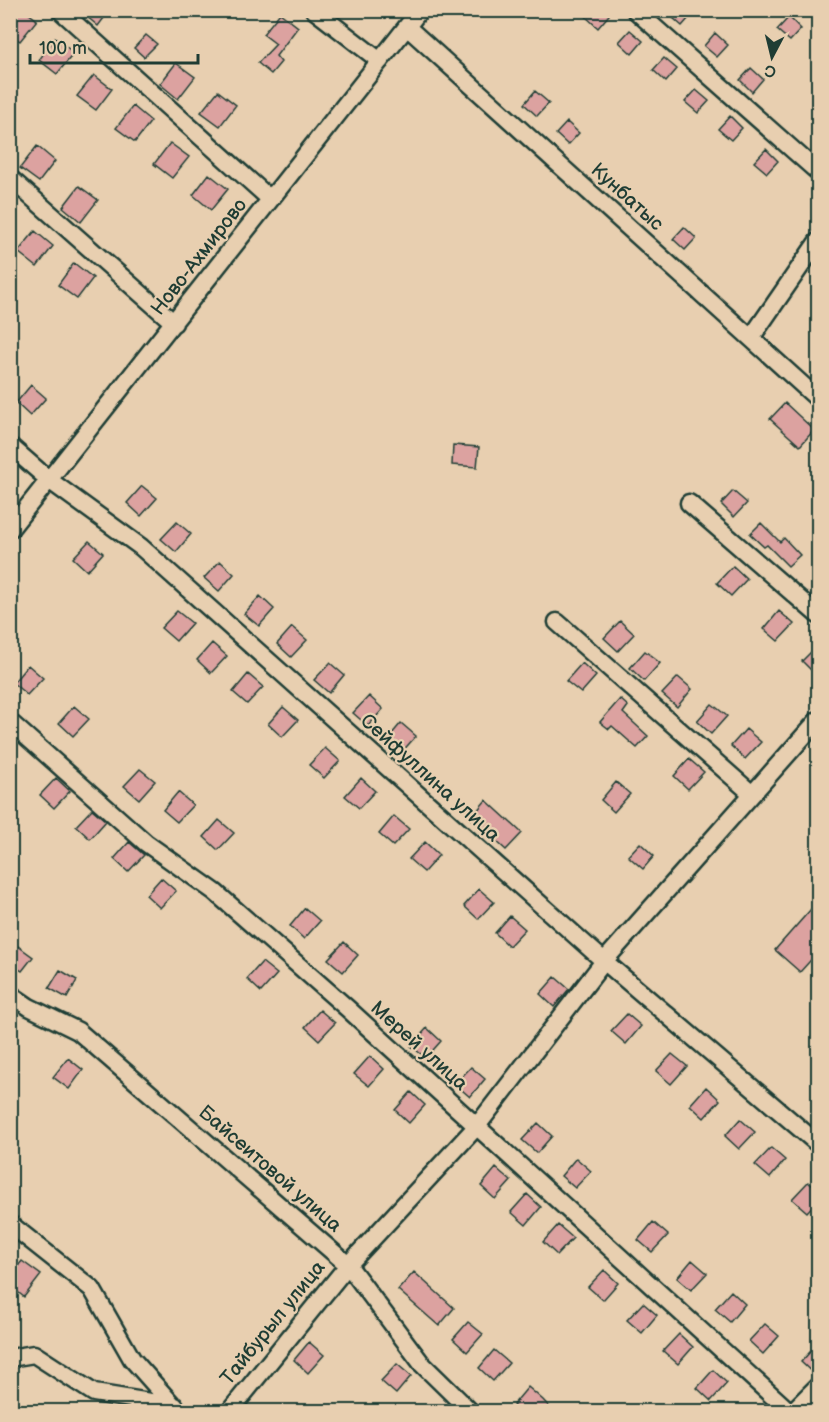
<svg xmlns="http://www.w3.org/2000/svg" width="829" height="1422" viewBox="0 0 829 1422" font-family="'Balsamiq Sans',sans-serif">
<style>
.building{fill:#dca2a0;stroke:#1f3d34;stroke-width:1.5}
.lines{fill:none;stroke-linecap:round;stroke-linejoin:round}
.minor-casing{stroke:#1f3d34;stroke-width:21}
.minor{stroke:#e8cfb0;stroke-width:16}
.labels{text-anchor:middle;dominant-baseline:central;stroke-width:4.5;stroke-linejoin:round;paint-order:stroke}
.street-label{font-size:20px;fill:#1f3d34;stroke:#e8cfb0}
</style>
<rect width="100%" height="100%" fill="#e8cfb0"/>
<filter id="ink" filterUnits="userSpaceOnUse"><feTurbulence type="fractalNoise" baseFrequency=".0167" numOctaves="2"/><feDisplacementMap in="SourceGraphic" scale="12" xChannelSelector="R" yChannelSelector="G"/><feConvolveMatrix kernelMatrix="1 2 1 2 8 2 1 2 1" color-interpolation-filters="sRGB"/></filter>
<g filter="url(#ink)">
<path class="building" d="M14,10H24L37,20L20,41L10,34V16Z
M79,10H110L98,26Z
M590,10H604L609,15L598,28L585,16Z
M664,10H696L682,26Z
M280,13L298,27L276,56L281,62L271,74L258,63L276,44L263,34Z
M789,17L801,29L790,41L777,30Z
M630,30L643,41L632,54L619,42Z
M715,33L728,45L717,57L704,46Z
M146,35L157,44L144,57L134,48Z
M55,38L74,53L57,74L39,60Z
M664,58L677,69L666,82L653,70Z
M176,63L195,77L178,99L160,84Z
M751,68L763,79L752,92L740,80Z
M94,75L112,89L96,110L77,96Z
M696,90L709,101L698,113L685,102Z
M218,91L236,105L220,126L201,112Z
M535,91L549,103L537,116L524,104Z
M133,106L151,121L135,142L116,128Z
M730,116L742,128L731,140L718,129Z
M567,122L579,133L568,145L556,134Z
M170,143L189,157L172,178L154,164Z
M37,146L55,161L39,182L20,168Z
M766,149L778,161L767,173L754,162Z
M209,174L228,189L211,210L193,195Z
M79,186L98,200L81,222L63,207Z
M684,227L696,238L685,250L673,239Z
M35,231L53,246L37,267L18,252Z
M74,263L93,278L77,299L58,285Z
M31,385L46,398L30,416L16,403Z
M785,403L814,430L800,446L770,419Z
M453,445L479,447L477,467L452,465Z
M142,486L157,498L141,516L127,503Z
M733,491L747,503L734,517L721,504Z
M177,522L191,534L176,552L161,539Z
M761,523L780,542L784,538L800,555L788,566L767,545L764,547L750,534Z
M89,541L103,553L87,571L73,558Z
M220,561L234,574L219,591L204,578Z
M733,566L747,579L731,596L717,583Z
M260,596L274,609L259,626L244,614Z
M177,611L192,623L176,641L161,628Z
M779,611L794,624L778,641L764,629Z
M620,621L634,634L618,651L604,638Z
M292,627L307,640L291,657L277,644Z
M212,643L227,656L211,673L197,660Z
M813,650L819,655V678L802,661Z
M645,651L660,663L644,681L630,668Z
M330,663L344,675L329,693L314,680Z
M582,663L596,676L581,693L566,681Z
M28,665L43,678L27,695L13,683Z
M248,674L263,687L247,704L233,692Z
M678,677L692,689L677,707L662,694Z
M369,696L383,709L368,726L353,713Z
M620,699L628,706L623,713L648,736L637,748L612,726L609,729L600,722Z
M712,704L727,716L711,734L697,721Z
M74,706L89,719L73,736L59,723Z
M283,707L298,720L282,737L268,724Z
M401,723L416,736L400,754L386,741Z
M746,729L761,742L745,759L731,746Z
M325,748L340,761L324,778L309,765Z
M689,759L704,772L688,789L674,776Z
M140,769L155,781L139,799L124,786Z
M56,778L70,791L54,808L40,795Z
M361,778L375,791L359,808L345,796Z
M616,782L630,794L614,812L601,800Z
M178,792L193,805L177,822L163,810Z
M486,800L522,833L506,850L471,818Z
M92,809L106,821L90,839L76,826Z
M394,816L409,829L393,846L379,834Z
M219,820L234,833L218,850L204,837Z
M129,842L144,855L128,872L114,859Z
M425,842L439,855L424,872L409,859Z
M640,843L654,856L643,869L628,856Z
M161,878L176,891L160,908L146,895Z
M479,889L494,902L478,919L464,906Z
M819,900V951L800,972L775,950Z
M305,908L320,921L304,939L290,926Z
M510,916L525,929L509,946L495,933Z
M344,942L358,955L343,972L328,959Z
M18,946L33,957L22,971L10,963V956Z
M262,962L277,974L261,992L247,979Z
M60,970L77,980L67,998L49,988Z
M555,977L569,989L554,1007L540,994Z
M320,1010L335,1023L319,1040L305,1027Z
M627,1014L641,1026L626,1044L611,1031Z
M427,1028L441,1041L426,1058L411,1046Z
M672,1054L687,1066L671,1084L656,1071Z
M370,1056L384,1069L369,1086L354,1074Z
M68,1058L83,1070L69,1089L53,1077Z
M471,1067L485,1079L470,1097L455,1084Z
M706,1087L720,1100L704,1118L690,1105Z
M411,1092L425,1105L409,1123L395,1110Z
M740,1119L755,1132L739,1149L725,1136Z
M538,1123L552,1136L537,1153L522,1140Z
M771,1148L785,1160L770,1178L755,1165Z
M576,1158L591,1171L575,1188L561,1176Z
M496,1168L511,1181L495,1199L481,1186Z
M808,1182L819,1191V1199L807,1212L792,1199Z
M527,1194L541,1207L526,1225L511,1212Z
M653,1222L668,1235L652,1252L638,1240Z
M558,1225L573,1238L557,1255L543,1242Z
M692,1260L707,1273L691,1290L677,1278Z
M22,1261L41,1275L24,1297L10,1286V1276Z
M604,1270L618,1283L603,1300L588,1287Z
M414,1272L454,1308L439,1326L398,1290Z
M731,1291L745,1304L730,1322L715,1309Z
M643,1303L657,1315L642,1333L627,1320Z
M468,1322L483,1334L467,1352L453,1339Z
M765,1324L779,1336L763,1354L749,1341Z
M679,1334L693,1347L678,1364L663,1351Z
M309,1342L324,1355L308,1373L294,1360Z
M819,1342V1376H816L801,1362Z
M494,1350L509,1363L493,1381L479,1368Z
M397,1364L411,1376L396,1394L381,1381Z
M713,1370L727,1383L711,1401L697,1388Z
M528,1387L543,1400L554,1412H520L513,1405Z"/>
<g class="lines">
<defs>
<path id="minor" d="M60,10L270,199
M314,10L380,61
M635,10L818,172
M407,27L818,399
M10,178L174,323
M751,338L818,241
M10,446L49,480L141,547L604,961L818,1144
M689,503L818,615
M10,529L420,10
M557,622L752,794
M10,722L146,843L215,892L347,1008L790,1412
M10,994L29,1007L78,1031L348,1265L422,1364L471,1412
M10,1224L92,1289L132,1359L179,1412
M10,1358L34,1354L94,1393L175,1406
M229,1412L348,1265L477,1126L605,960L818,720
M792,1412L818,1386"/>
</defs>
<use href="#minor" class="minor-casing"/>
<use href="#minor" class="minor"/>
</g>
</g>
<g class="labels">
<g class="street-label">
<text transform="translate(627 197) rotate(42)">Кунбатыс</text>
<text transform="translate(199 257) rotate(-52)">Ново-Ахмирово</text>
<text transform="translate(430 778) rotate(42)">Сейфуллина улица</text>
<text transform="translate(419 1046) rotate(42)">Мерей улица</text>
<text transform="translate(270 1169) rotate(41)">Байсеитовой улица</text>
<text transform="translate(273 1323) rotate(-51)">Тайбурыл улица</text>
</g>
</g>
<rect width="829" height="1422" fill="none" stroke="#e8cfb0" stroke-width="36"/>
<rect x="18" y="18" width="793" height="1386" fill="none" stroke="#1f3d34" stroke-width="2" filter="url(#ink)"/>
<g transform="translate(772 57) rotate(187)" stroke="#e8cfb0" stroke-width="4.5" paint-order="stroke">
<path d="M0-4.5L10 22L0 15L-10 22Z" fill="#1f3d34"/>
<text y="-9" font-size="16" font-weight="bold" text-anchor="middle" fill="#1f3d34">С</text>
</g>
<path d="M30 54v9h168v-9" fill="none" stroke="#1f3d34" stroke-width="3"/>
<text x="39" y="54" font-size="18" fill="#1f3d34" stroke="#e8cfb0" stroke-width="4.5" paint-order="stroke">100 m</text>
</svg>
